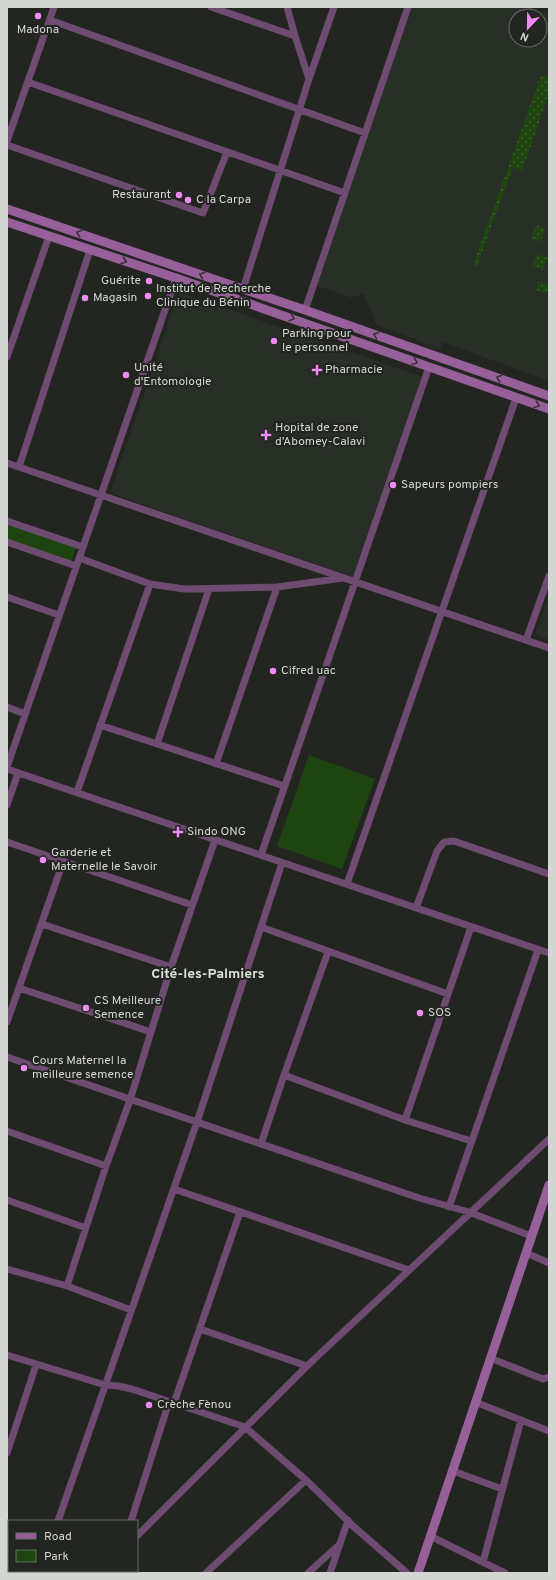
<svg xmlns="http://www.w3.org/2000/svg" width="556" height="1580" viewBox="0 0 556 1580" font-family="Overpass,sans-serif">
<style>
.built{fill:#282f26;fill-rule:evenodd}
.green{fill:#1e4510}
.garden{fill:url(#garden-dots)}
.lines{fill:none;stroke-linecap:round;stroke-linejoin:round}
.street{stroke:#6e4b70;stroke-width:7}
.secondary{stroke:#97609a;stroke-width:9}
.oneway{stroke:#393138}
.poi-dot{fill:#f08bf6;stroke:#222520;stroke-width:1.5}
.labels{text-anchor:middle;dominant-baseline:central;stroke-width:4;stroke-linejoin:round;paint-order:stroke}
.poi-label{font-size:12px;fill:#d4d6d3;stroke:#222520;text-anchor:start}
.quarter-label{font-size:14px;font-weight:bold;fill:#dce1db;stroke:#222520}
</style>
<defs>
<pattern id="garden-dots" width="8" height="8" patternUnits="userSpaceOnUse"><rect width="8" height="8" fill="#1e4510"/><path d="M2 2h.1M6 6h.1" fill="none" stroke="#3e5f32" stroke-width="1.8" stroke-linecap="round"/></pattern>
</defs>
<rect width="100%" height="100%" fill="#222520"/>
<path class="built" d="M410,7H529L549,14V381L443,342L440,349L377,325L363,293L352,298L315,285ZM516,16H540V40H516Z
M179,292L423,377L353,577L110,493Z
M549,595V640L535,635Z"/>
<path class="green" d="M7,523L76,547L71,562L7,540Z
M309,755L375,779L342,869L277,846Z"/>
<path class="garden" d="M541,75L549,77V94L522,171L513,167L477,266L473,265Z
M536,225L545,229L540,242L531,238Z
M537,254L548,258L543,270L532,266Z
M539,281L549,285L546,294L536,290Z"/>
<g class="lines">
<path class="street" d="M211,7L295,36
M287,7L295,36L309,79
M50,20L365,133
M28,82L345,193
M7,141L54,7
M7,145L203,213L227,152
M243,289L309,79L334,7
M305,310L408,7
M7,357L49,236
M7,463L549,648
M19,467L90,250
M7,521L83,547
M7,542L76,566
M79,558L150,584L184,589L277,587L344,578
M7,597L59,615
M526,640L549,576
M7,707L25,714
M100,725L284,786
M157,744L209,589
M216,764L277,587
M7,767L176,278
M7,769L549,953
M77,792L150,584
M7,805L18,773
M7,842L192,905
M261,855L429,367
M347,884L516,398
M416,908L437,851L444,842L454,841L549,874
M42,924L171,967
M261,927L448,994
M19,988L151,1032
M7,1022L63,862
M7,1057L419,1198L469,1212L531,1236
M284,1075L405,1120L471,1141
M405,1120L471,927
M7,1131L106,1166
M261,1144L284,1075L328,952
M174,1189L409,1270
M7,1200L86,1228
M449,1207L538,950
M526,1253L549,1263
M7,1269L67,1286L131,1310
M67,1286L106,1166L130,1100L171,967L215,840
M200,1329L307,1366
M7,1355L105,1385L118,1386L132,1389L245,1427L306,1480L353,1526L407,1573
M490,1358L543,1379L549,1377
M475,1402L549,1431
M174,1403L240,1212
M7,1453L36,1365
M453,1471L502,1489
M58,1521L197,1122L282,863
M131,1521L169,1402
M137,1536L307,1366L549,1139
M430,1536L505,1573
M7,1560H9
M483,1562L521,1420
M40,1571L46,1573
M97,1573L100,1571
M206,1573L306,1480
M308,1573L339,1545
M330,1573L348,1520"/>
<path class="secondary" d="M7,209L305,310L549,396
M7,222L176,278L549,409
M418,1573L549,1185"/>
</g>
<defs><path id="oneway-chevron" d="M-2-3.5L2.5 0L-2 3.5" fill="none" stroke-width="1.6" stroke-linecap="round" stroke-linejoin="round"/></defs>
<g class="oneway">
<use href="#oneway-chevron" transform="translate(79 233) rotate(-161)"/>
<use href="#oneway-chevron" transform="translate(124 261) rotate(18)"/>
<use href="#oneway-chevron" transform="translate(202 275) rotate(-161)"/>
<use href="#oneway-chevron" transform="translate(292 318) rotate(19)"/>
<use href="#oneway-chevron" transform="translate(376 335) rotate(-161)"/>
<use href="#oneway-chevron" transform="translate(415 362) rotate(20)"/>
<use href="#oneway-chevron" transform="translate(499 378) rotate(-161)"/>
<use href="#oneway-chevron" transform="translate(537 405) rotate(20)"/>
</g>
<g class="poi-dot">
<circle cx="38" cy="16" r="4"/>
<circle cx="179" cy="195" r="4"/>
<circle cx="188" cy="200" r="4"/>
<circle cx="149" cy="281" r="4"/>
<circle cx="148" cy="296" r="4"/>
<circle cx="85" cy="298" r="4"/>
<circle cx="274" cy="341" r="4"/>
<path d="M315 364h4v4h4v4h-4v4h-4v-4h-4v-4h4z"/>
<circle cx="126" cy="375" r="4"/>
<path d="M264 429h4v4h4v4h-4v4h-4v-4h-4v-4h4z"/>
<circle cx="393" cy="485" r="4"/>
<circle cx="273" cy="671" r="4"/>
<path d="M176 826h4v4h4v4h-4v4h-4v-4h-4v-4h4z"/>
<circle cx="43" cy="860" r="4"/>
<circle cx="86" cy="1008" r="4"/>
<circle cx="420" cy="1013" r="4"/>
<circle cx="24" cy="1068" r="4"/>
<circle cx="149" cy="1405" r="4"/>
</g>
<g class="labels">
<g class="poi-label">
<text x="38" y="30" text-anchor="middle">Madona</text>
<text x="171" y="195" text-anchor="end">Restaurant</text>
<text x="196" y="200">C la Carpa</text>
<text x="141" y="281" text-anchor="end">Guérite</text>
<text x="156" y="289">Institut de Recherche<tspan x="156" dy="14">Clinique du Bénin</tspan></text>
<text x="93" y="298">Magasin</text>
<text x="282" y="334">Parking pour<tspan x="282" dy="14">le personnel</tspan></text>
<text x="134" y="368">Unité<tspan x="134" dy="14">d'Entomologie</tspan></text>
<text x="325" y="370">Pharmacie</text>
<text x="275" y="428">Hopital de zone<tspan x="275" dy="14">d’Abomey-Calavi</tspan></text>
<text x="401" y="485">Sapeurs pompiers</text>
<text x="281" y="671">Cifred uac</text>
<text x="187" y="832">Sindo ONG</text>
<text x="51" y="853">Garderie et<tspan x="51" dy="14">Maternelle le Savoir</tspan></text>
<text x="94" y="1001">CS Meilleure<tspan x="94" dy="14">Semence</tspan></text>
<text x="428" y="1013">SOS</text>
<text x="32" y="1061">Cours Maternel la<tspan x="32" dy="14">meilleure semence</tspan></text>
<text x="157" y="1405">Crèche Fènou</text>
</g>
<g class="quarter-label">
<text x="208" y="974">Cité-les-Palmiers</text>
</g>
</g>
<rect width="556" height="1580" fill="none" stroke="#d4d6d3" stroke-width="16"/>
<rect x="8" y="1520" width="130" height="52" fill="#222520" stroke="#696c68"/>
<rect x="16" y="1533" width="20" height="6" fill="#97609a" stroke="#696c68"/>
<text x="44" y="1540" font-size="12" fill="#d4d6d3">Road</text>
<rect x="16" y="1550" width="20" height="12" fill="#1e4510" stroke="#696c68"/>
<text x="44" y="1560" font-size="12" fill="#d4d6d3">Park</text>
<g transform="translate(528 28) rotate(202)"><circle r="19" fill="#222520" stroke="#696c68"/>
<path d="M0-3L7 15L0 10L-7 15Z" fill="#f08bf6"/>
<text y="-6" font-size="11" font-weight="bold" text-anchor="middle" fill="#d4d6d3">N</text>
</g>
</svg>
